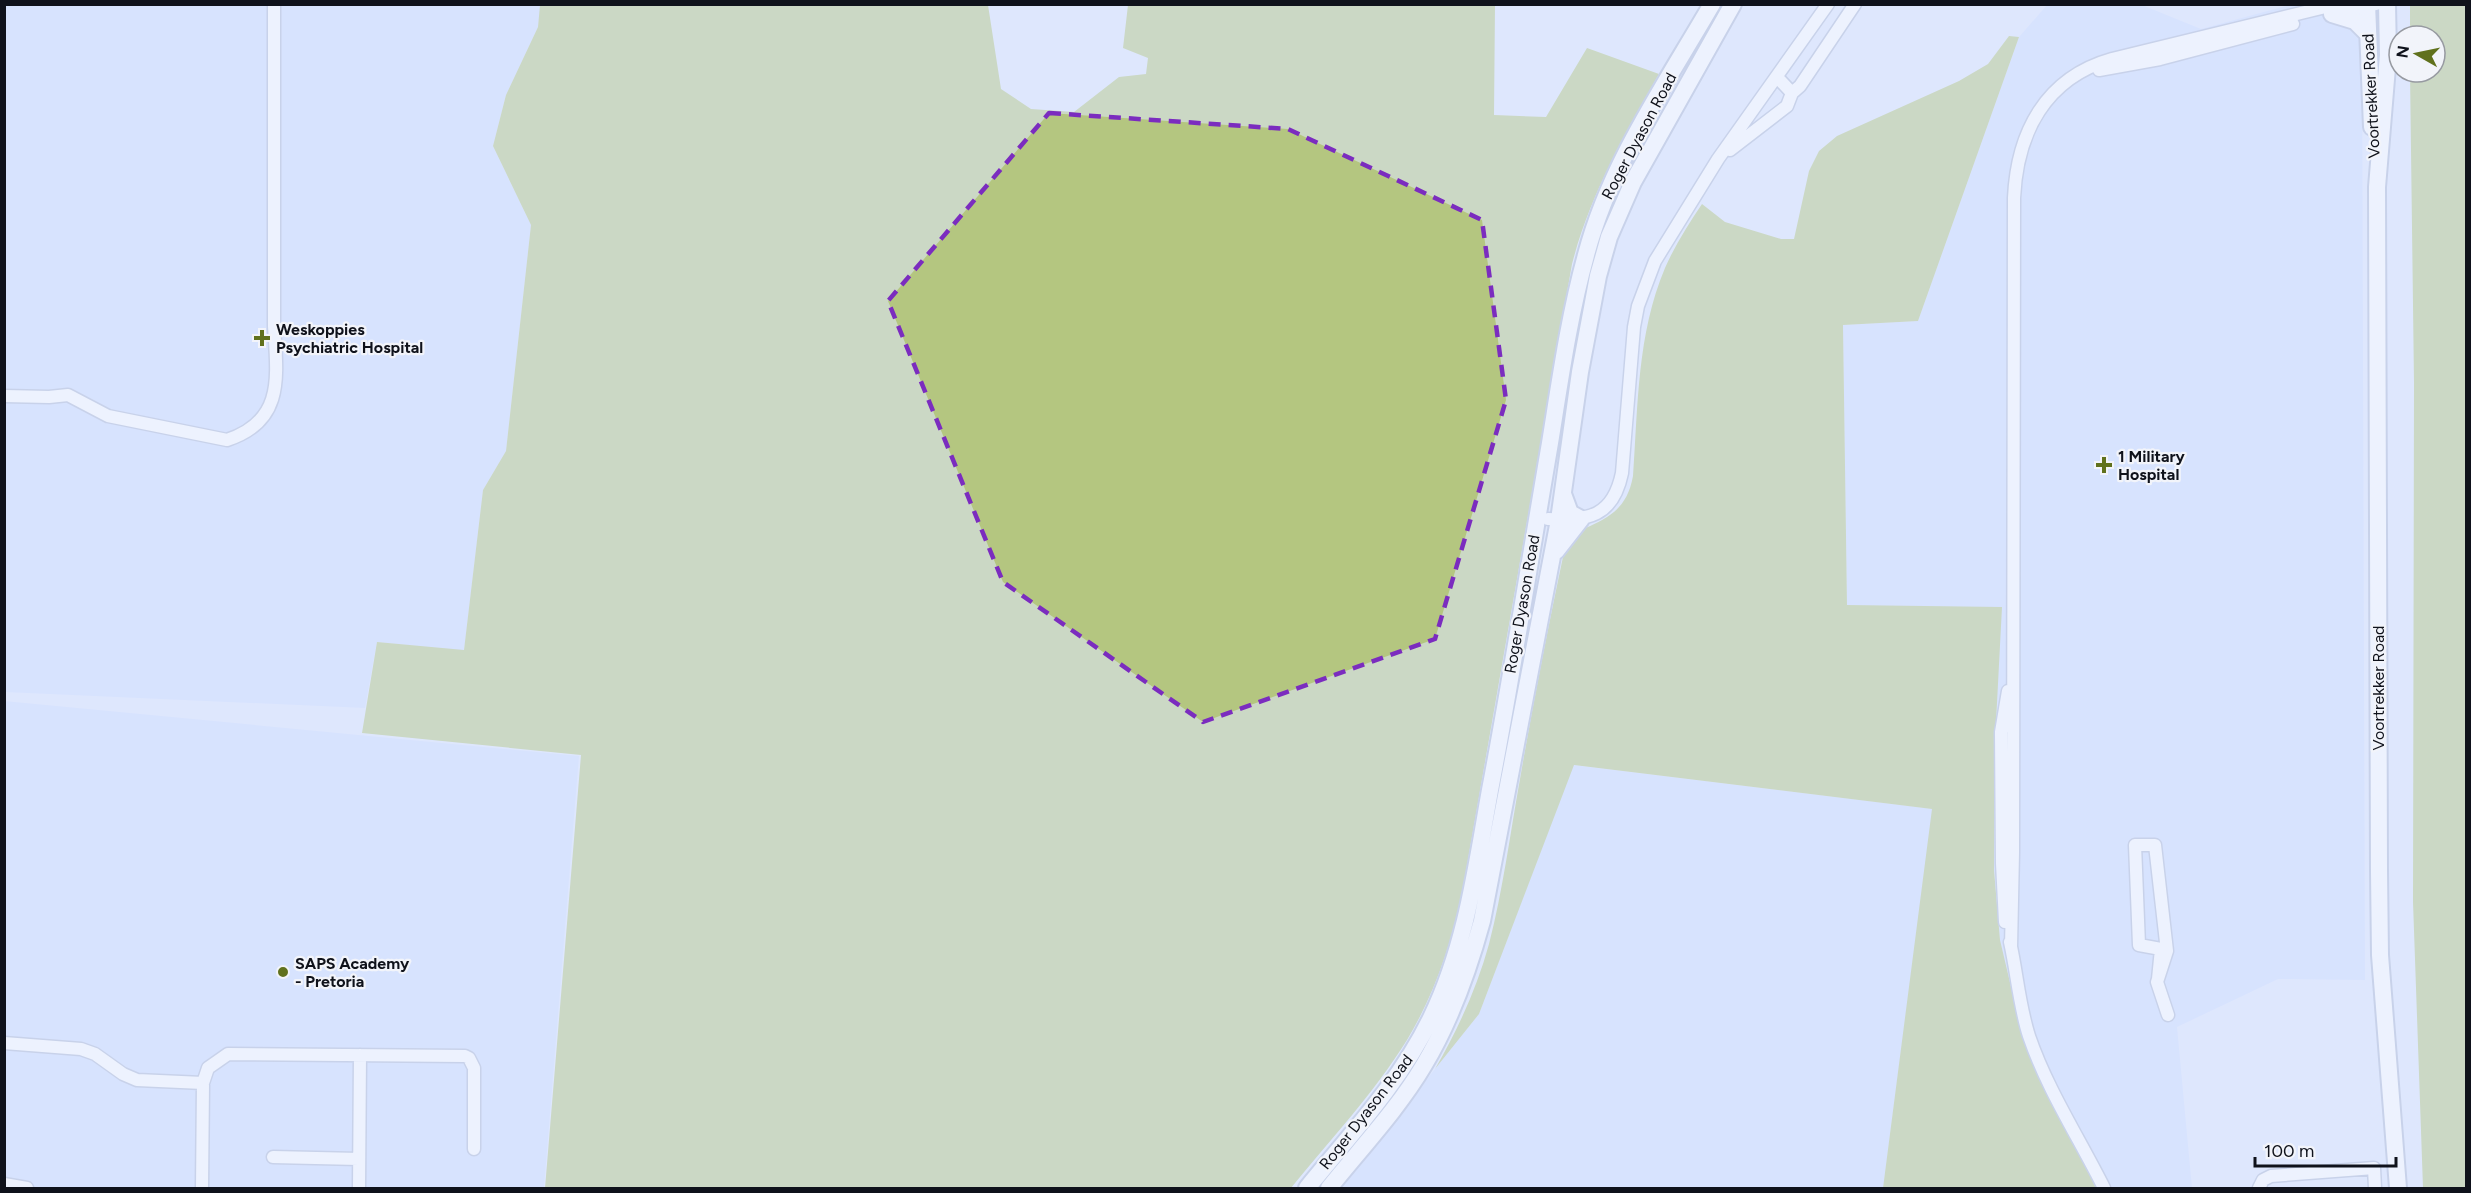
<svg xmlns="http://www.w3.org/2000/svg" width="2471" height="1193" viewBox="0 0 2471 1193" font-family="Figtree,sans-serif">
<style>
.built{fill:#cfddff}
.green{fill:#b4c680}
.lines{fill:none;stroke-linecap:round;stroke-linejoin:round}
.street-casing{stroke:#aeb9d3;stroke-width:15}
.secondary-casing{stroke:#aeb9d3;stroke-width:20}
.street{stroke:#fff;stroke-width:12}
.secondary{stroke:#fff;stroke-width:16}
.marked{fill:none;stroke:#7b2cbf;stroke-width:4.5;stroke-dasharray:12 8;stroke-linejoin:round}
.poi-dot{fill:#60711d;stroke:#f2f4fa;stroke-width:2}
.labels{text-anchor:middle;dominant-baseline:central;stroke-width:4.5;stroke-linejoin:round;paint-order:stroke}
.street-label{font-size:16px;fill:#0f121b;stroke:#f2f4fa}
.poi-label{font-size:16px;font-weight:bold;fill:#0f121b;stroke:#f2f4fa;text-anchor:start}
</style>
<rect width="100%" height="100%" fill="#dee7fd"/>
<path class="built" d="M5,5H541L538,27L506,95L493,146L531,225L506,451L483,490L464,651L377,642L365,708L5,692Z
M2047,5H2142L2201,29L2290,5H2341L2362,33L2365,980L2278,979L2177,1027L2192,1188H2096L2021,1029L2000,940L1994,870L1995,741L1847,606L1843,325L1918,321L2019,37Z
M4,701L579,756L544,1188H5Z
M1573,765L1933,809L1883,1188H1340L1479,1014Z"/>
<path class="green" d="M540,5H988L1001,89L1031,109L1074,112L1119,77L1146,74L1148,58L1123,48L1128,5H1495L1494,115L1546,117L1587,48L1659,74C1624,136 1590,195 1572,264L1462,894C1451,945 1434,995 1407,1040C1374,1093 1330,1140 1291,1188H545L581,755L362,733L377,642L464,650L483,490L506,451L531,225L493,146L506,95L538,27Z
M2410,5H2466V1188H2423L2413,902L2414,383L2410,72H2435V36H2410Z
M2009,36L2019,37L1918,321L1843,325L1847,605L2002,607L1995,741L1994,870L2000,940L2021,1029L2096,1188H1883L1932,809L1574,765L1479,1014L1435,1069C1458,1029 1477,988 1489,944C1503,890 1510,834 1520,779C1533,703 1548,628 1564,552C1572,517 1623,533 1633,476C1638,406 1637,334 1665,268C1675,245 1688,225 1702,204L1725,222L1781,239H1794L1809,171L1819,151L1837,136L1959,81L1988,64Z"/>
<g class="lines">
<defs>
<path id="street" d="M2333,14L2376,4
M2099,70L2160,59L2293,24
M1777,77L1792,93L1800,86L1855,4
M1730,150L1787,106L1792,93
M4,396L49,397L68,395L108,416L227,440C285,421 277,376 274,326V4
M1548,519C1588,521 1613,517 1622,473L1634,327L1638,306L1655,261L1718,159L1828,4
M2005,922L2002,863L2001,732L2008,691
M2010,942C2017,973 2019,1005 2029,1036C2047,1089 2079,1138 2104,1188
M2011,947L2013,852L2014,198C2017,133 2045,78 2112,59L2338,4
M2158,979L2161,949L2139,945L2135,845H2155L2167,951L2157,982L2168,1015
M4,1043L81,1049L95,1054L123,1074L137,1080L203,1083
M273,1157L359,1159
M4,1184L27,1188
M202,1188L203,1083L208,1068L228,1054L465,1056L469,1058L474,1068V1149
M359,1188L360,1055
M2259,1188L2263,1180L2271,1176L2374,1168L2375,1188"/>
<path id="secondary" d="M2367,4L2372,127
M2387,4L2388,55L2377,187L2379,871L2380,955L2398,1188
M2332,14L2355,21L2368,34
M1556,551L1581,519L1570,513L1563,494
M1307,1188C1351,1134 1400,1082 1431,1018C1466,946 1476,868 1490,790C1512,675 1530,559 1550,443C1560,381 1569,316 1586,255C1610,164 1665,85 1712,4
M1329,1188C1361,1148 1398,1109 1424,1065C1451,1020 1468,972 1482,921L1559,520L1580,372L1598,276L1609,237L1633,182L1733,4"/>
</defs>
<use href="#street" class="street-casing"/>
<use href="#secondary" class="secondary-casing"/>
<use href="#street" class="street"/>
<use href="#secondary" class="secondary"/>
</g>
<path d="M0 0H2471V1193H0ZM1049,113L1288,129L1482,220L1506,400L1435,639L1203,722L1003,582L888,301Z" fill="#dee7fd" fill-opacity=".55" fill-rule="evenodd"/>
<path class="marked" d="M1049,113L1288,129L1482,220L1506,400L1435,639L1203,722L1003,582L888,301Z"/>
<g class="poi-dot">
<path d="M259 329h6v6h6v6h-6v6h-6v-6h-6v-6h6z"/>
<path d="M2101 456h6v6h6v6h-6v6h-6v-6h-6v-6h6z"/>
<circle cx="283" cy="972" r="6"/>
</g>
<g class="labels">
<g class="street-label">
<text transform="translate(2371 96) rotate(-93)">Voortrekker Road</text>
<text transform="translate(1639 136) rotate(-62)">Roger Dyason Road</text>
<text transform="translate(1522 604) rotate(-80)">Roger Dyason Road</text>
<text transform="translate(2378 688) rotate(-90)">Voortrekker Road</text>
<text transform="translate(1366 1112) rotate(-52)">Roger Dyason Road</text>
</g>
<g class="poi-label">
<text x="276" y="329">Weskoppies<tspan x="276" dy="18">Psychiatric Hospital</tspan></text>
<text x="2118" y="456">1 Military<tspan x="2118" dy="18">Hospital</tspan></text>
<text x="295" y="963">SAPS Academy<tspan x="295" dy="18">- Pretoria</tspan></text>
</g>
</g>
<rect width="2471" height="1193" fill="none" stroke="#0f121b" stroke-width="12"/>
<g transform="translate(2417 54) rotate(279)"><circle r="28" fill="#f2f4fa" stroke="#979aa1" stroke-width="1.5"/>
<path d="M0-4.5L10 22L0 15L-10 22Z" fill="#60711d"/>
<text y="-9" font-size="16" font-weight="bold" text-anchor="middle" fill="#0f121b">N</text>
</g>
<path d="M2255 1157v9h141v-9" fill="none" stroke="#0f121b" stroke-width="3"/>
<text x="2264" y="1157" font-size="18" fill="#0f121b" stroke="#f2f4fa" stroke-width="4.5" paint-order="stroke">100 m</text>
</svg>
